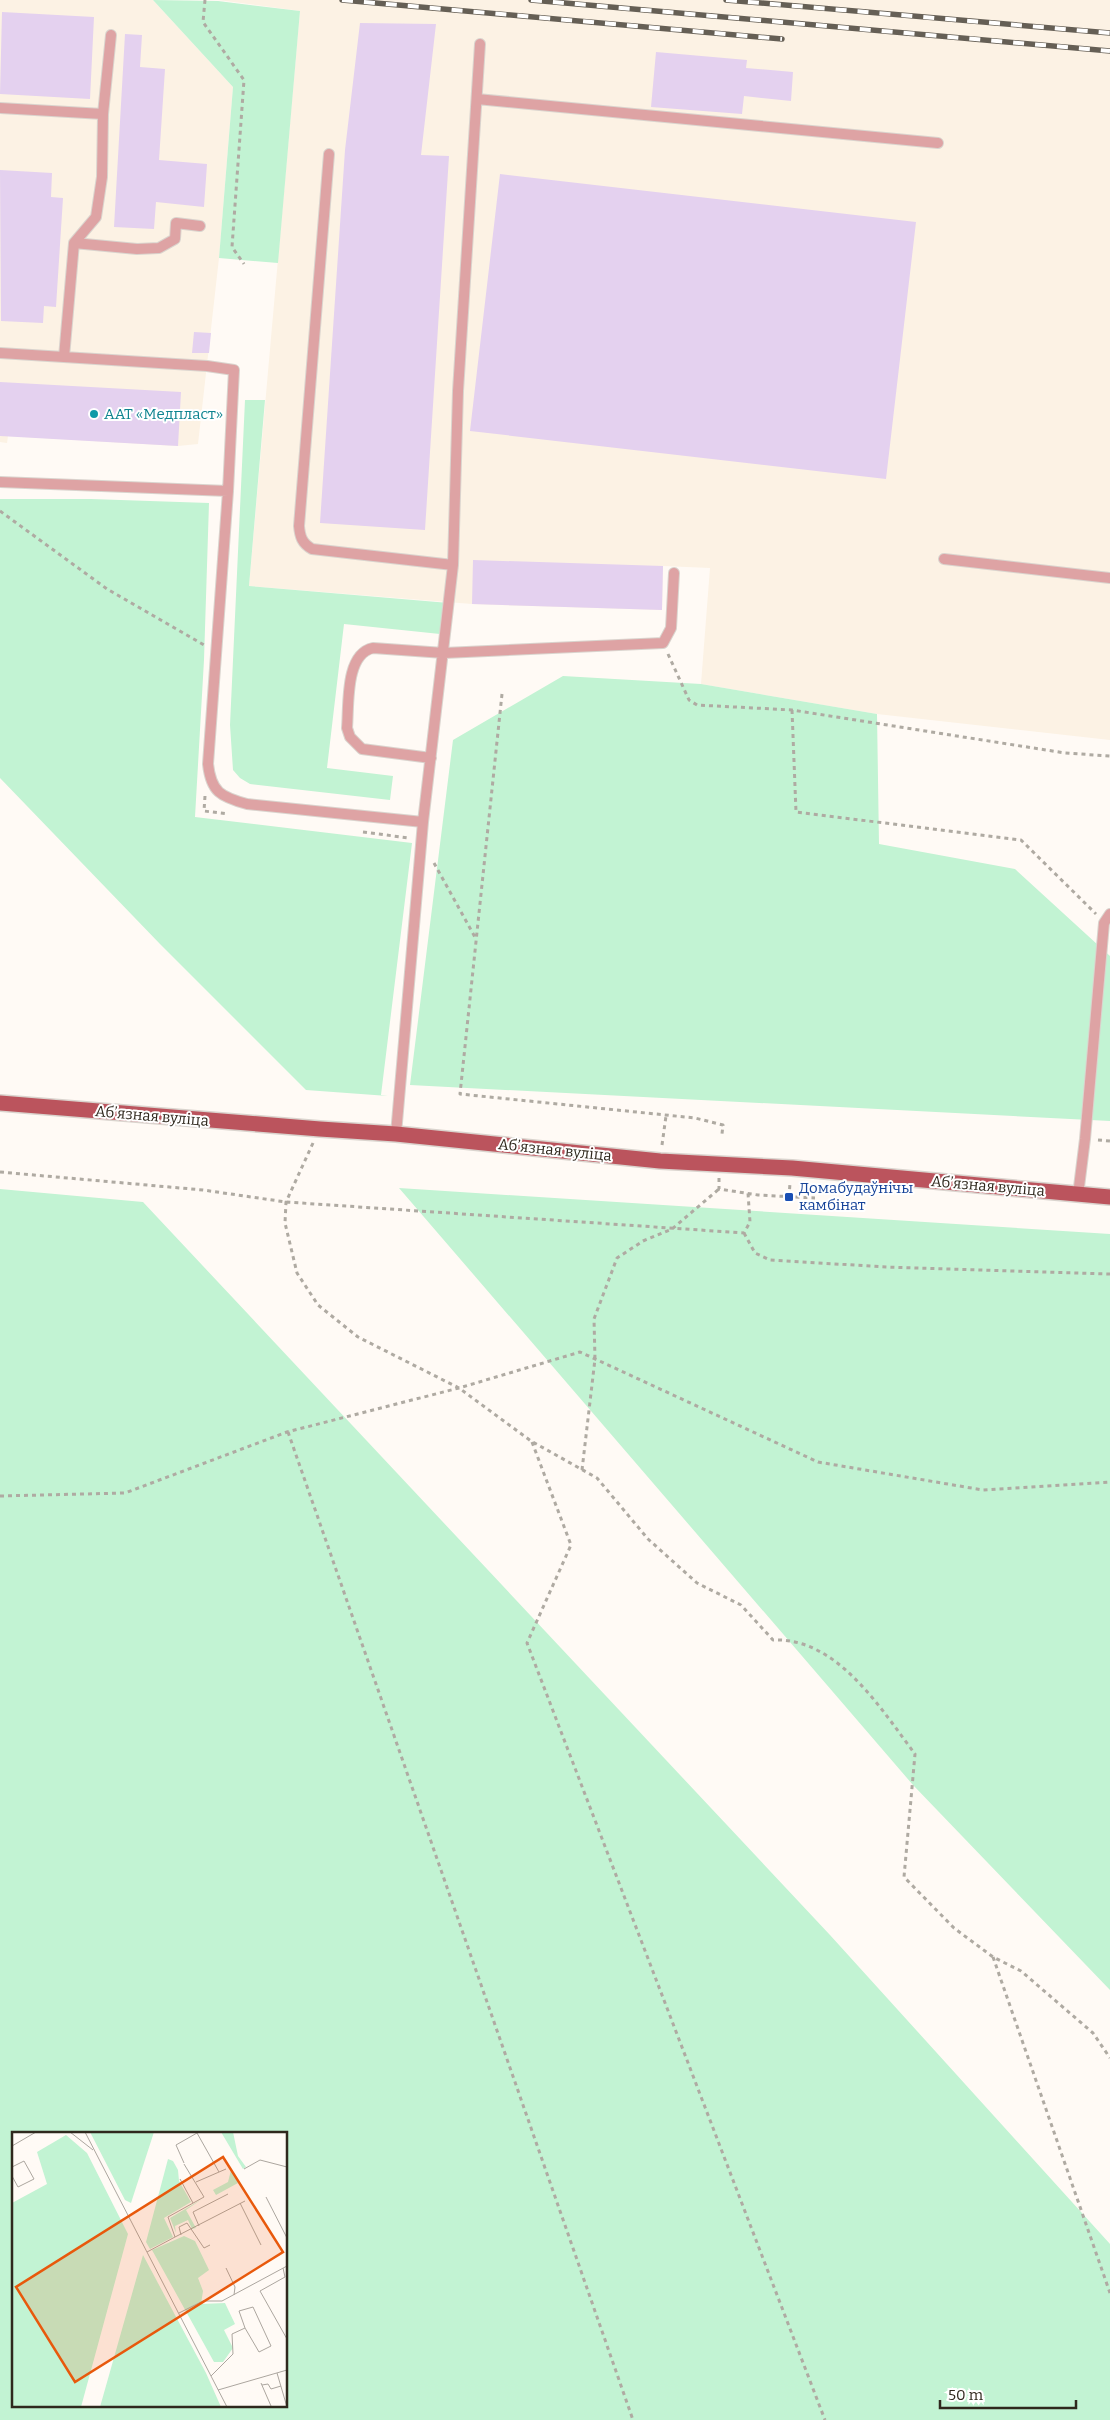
<svg xmlns="http://www.w3.org/2000/svg" width="1110" height="2420" viewBox="0 0 1110 2420" font-family="Bitter,serif">
<style>
.built{fill:#fcf2e4}
.green{fill:#c2f3d3;fill-rule:evenodd}
.building{fill:#e4d1ef}
.lines{fill:none;stroke-linecap:round;stroke-linejoin:round}
.lane-casing{stroke:#dad4ce;stroke-width:12}
.primary-casing{stroke:#dad4ce;stroke-width:18}
.path{stroke:#afaaa2;stroke-width:3;stroke-dasharray:4 4;stroke-linecap:butt}
.lane{stroke:#dea3a4;stroke-width:10}
.primary{stroke:#bb545d;stroke-width:15}
.rail-casing{stroke:#655f55;stroke-width:5.5}
.rail{stroke:#fff;stroke-width:4;stroke-dasharray:11;stroke-linecap:butt}
.culture-dot{fill:#0f9aa8;stroke:#fff;stroke-width:2}
.transit-dot{fill:#1a4fb4;stroke:#fff;stroke-width:2}
.labels{text-anchor:middle;dominant-baseline:central;stroke-width:4;stroke-linejoin:round;paint-order:stroke}
.culture-label{font-size:15px;fill:#0d838f;stroke:#fff;text-anchor:start}
.street-label{font-size:15px;fill:#2f281d;stroke:#fff}
.transit-label{font-size:15px;fill:#164399;stroke:#fff;text-anchor:start}
.inset-road{fill:none;stroke:#aca69f;stroke-width:1}
.view{fill:#e8590c;fill-opacity:0.15;stroke:#e8590c;stroke-width:2.5}
.inset-edge{fill:none;stroke:#2f281d;stroke-width:2.5}
</style>
<rect width="100%" height="100%" fill="#fffaf5"/>
<path class="built" d="M0,0H153L233,87L219,258L198,444L178,446L8,436L7,443L0,442Z
M1110,0V740L877,714L701,684L710,568L663,566L662,610L472,604L249,586L300,11L218,0Z"/>
<path class="green" d="M153,0L218,1L300,11L278,263L219,258L233,87Z
M245,400H265L249,586L449,603L440,634L344,624L327,768L393,776L390,800L250,784L240,778L233,770L230,725Z
M0,499H91L209,503L204,660L195,817L412,843L381,1095L388,1096L306,1090L160,944L0,778Z
M563,676L701,684L877,714L879,844L1015,869L1110,956V1121L410,1085L453,740Z
M399,1188L1110,1234V1990L913,1785Z
M0,1189L143,1202L830,1935L1110,2244V2420H0ZM14,2134H286V2406H14Z"/>
<path class="building" d="M2,12L94,17L90,99L0,94Z
M360,23L436,24L421,155L449,156L425,530L320,523L345,150Z
M125,34L142,35L140,67L165,69L159,160L207,164L204,207L156,202L154,229L114,227Z
M656,52L747,60L746,68L793,72L791,101L744,96L742,114L651,107Z
M0,170L52,173L51,197L63,198L56,307L44,306L43,323L1,321Z
M500,174L916,222L886,479L470,431Z
M194,332L211,333L209,353H192Z
M0,382L181,392L178,446L0,436Z
M473,560L663,566L662,610L472,604Z"/>
<g class="lines">
<defs>
<path id="lane" d="M477,99L938,143
M0,108L103,114
M329,154L299,526C300,537 302,543 312,549L453,565
M74,243L137,249L159,248L175,239L176,223L200,226
M0,353L207,366L234,370L228,491L208,764C211,792 221,797 247,804L423,822L396,1134
M64,357L74,243L96,217L102,177L103,114L111,35
M0,482L228,491
M944,559L1110,578
M431,758L362,749L350,737L347,728C349,704 345,654 373,648L444,653L663,643L671,628L674,573
M423,822L453,565L458,391L480,44
M1078,1195L1085,1139L1104,923L1110,914"/>
<path id="primary" d="M0,1103L320,1129L396,1134L660,1161L792,1168L1110,1197"/>
</defs>
<use href="#lane" class="lane-casing"/>
<use href="#primary" class="primary-casing"/>
<path class="path" d="M205,0L203,22L244,80L232,247L244,264
M0,511L107,589L204,645
M668,654L689,700L697,705L792,710L1065,753L1110,756
M502,694L460,1094L695,1118L723,1125L722,1134
M792,710L796,812L1021,840L1096,914
M205,796L204,811L228,814
M363,832L409,838
M434,863L476,939
M1098,1140L1110,1141
M313,1143L286,1202L285,1223L297,1273L318,1305L358,1337L459,1388L531,1441L597,1478L648,1539L697,1583L741,1605L773,1640C837,1637 881,1709 915,1754L904,1877L954,1928L993,1957L1021,1971L1093,2033L1110,2058
M662,1145L666,1116
M0,1172L203,1190L286,1202L744,1233L750,1222L748,1193
M719,1178V1189L758,1195L815,1198
M789,1197L790,1183
M744,1233L755,1253L770,1260L886,1267L1110,1274
M288,1432L633,2420
M532,1442L571,1545L527,1643L825,2420
M582,1470L595,1359L594,1319L617,1258L643,1241L672,1229L719,1189
M0,1496L125,1493L287,1432L459,1388L580,1352L818,1462L983,1490L1110,1482
M993,1957L1110,2293"/>
<use href="#lane" class="lane"/>
<use href="#primary" class="primary"/>
<defs>
<path id="rail" d="M342,0L782,39
M531,0L1110,51
M726,0L1110,33"/>
</defs>
<use href="#rail" class="rail-casing"/>
<use href="#rail" class="rail"/>
</g>
<circle class="culture-dot" cx="94" cy="414" r="5"/>
<rect class="transit-dot" x="784" y="1192" width="10" height="10" rx="2.5"/>
<g class="labels">
<g class="culture-label">
<text x="104" y="414">ААТ «Медпласт»</text>
</g>
<g class="street-label">
<text transform="translate(152 1116) rotate(5)">Абʼязная вуліца</text>
<text transform="translate(555 1150) rotate(6)">Абʼязная вуліца</text>
<text transform="translate(988 1186) rotate(5)">Абʼязная вуліца</text>
</g>
<g class="transit-label">
<text x="799" y="1188">Домабудаўнічы<tspan x="799" dy="17">камбінат</tspan></text>
</g>
</g>
<g transform="translate(12 2132)">
<rect width="275" height="275" fill="#fffaf5"/>
<path d="M78,0H142L119,71L113,68ZM209,0H221L226,24L234,35L231,37ZM54,3L75,21L116,102L69,275H0V71L35,52L25,20ZM156,27L161,29L166,38L167,49L179,70L152,86L161,105L138,117L134,110ZM219,38L226,51L204,63L201,58L216,50ZM190,67L174,78L184,96L180,97L176,88L163,94L164,101L158,86ZM172,104L183,109L197,138L186,146L191,159L189,172L213,171L223,192L212,198L221,216L211,230H202L140,118ZM131,123L194,241L209,275H88Z" fill="#c2f3d3"/>
<path class="inset-road" d="M58,0L81,18M73,0L215,275M0,14L24,0M172,31L164,13L185,1L207,40M0,35L12,29L22,47L6,55L0,44M232,37L248,28L275,35M168,47L181,71M184,50L214,37M254,65L275,106M228,71L249,113M187,94L181,80L216,62M169,103L167,95L175,91L192,116L198,113M163,105L233,69M135,120L163,105L156,85L192,65L172,32M214,136L223,155L222,163M271,136L273,145L248,159L275,207M167,181L191,169H210L275,134M265,241L275,275M199,244L221,222L220,202L233,196L227,179L241,175L259,214L247,220L233,196M249,251L259,274M250,253L256,252L259,257L269,254M206,258L275,238"/>
<path class="view" d="M211,25L271,120L63,250L4,155Z"/>
<rect width="275" height="275" class="inset-edge"/>
</g>
<path d="M940 2400v8h136v-8" fill="none" stroke="#2f281d" stroke-width="2.5"/>
<text x="948" y="2400" font-size="15" fill="#2f281d" stroke="#ffffff" stroke-width="4" paint-order="stroke">50 m</text>
</svg>
